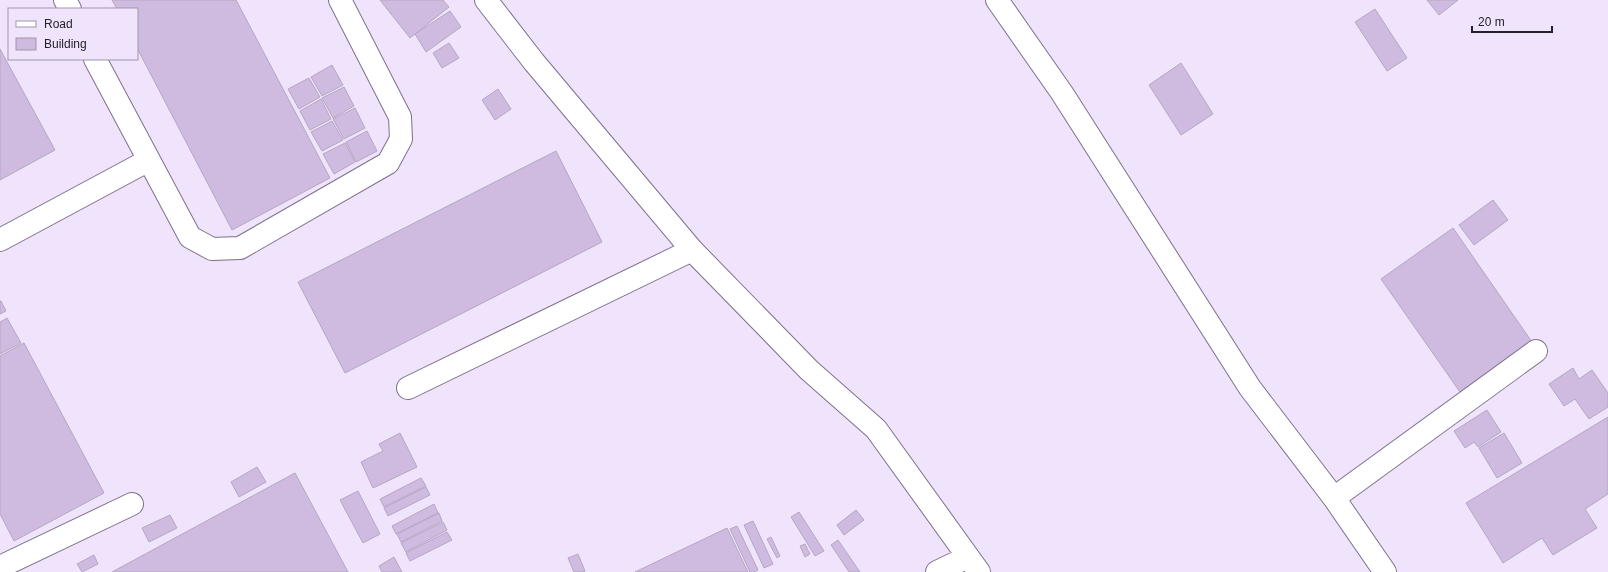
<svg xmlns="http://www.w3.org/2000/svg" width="1608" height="572" viewBox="0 0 1608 572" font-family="Helvetica,sans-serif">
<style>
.building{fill:#cebbdf;stroke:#b5a7c3}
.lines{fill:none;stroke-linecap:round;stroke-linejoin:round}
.minor-casing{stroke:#7e708b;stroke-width:24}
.minor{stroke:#fff;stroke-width:22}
</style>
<rect width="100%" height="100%" fill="#f0e4fc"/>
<path class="building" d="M112,0H236L330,178L232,230L137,48V9H117Z
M380,0H443L449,7L410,38Z
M1427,0H1458L1439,15Z
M1375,9L1407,58L1387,71L1355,22Z
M450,11L461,27L426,52L415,34Z
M449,43L459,58L442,68L433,53Z
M0,49L55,150L0,180Z
M1181,63L1213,114L1181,135L1149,85Z
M332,65L343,85L322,96L311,77Z
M309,78L320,97L299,109L288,89Z
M344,87L354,106L333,118L322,98Z
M498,89L511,109L495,120L482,100Z
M321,99L331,119L310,130L300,111Z
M355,108L365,128L344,139L333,119Z
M332,121L343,140L322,151L311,132Z
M367,131L377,151L356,162L346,142Z
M345,143L355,162L334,174L323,154Z
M556,151L602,242L345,373L298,282Z
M1493,200L1508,220L1474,245L1459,225Z
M1453,228L1532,342L1460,392L1381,279Z
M0,301H1L6,311L0,314Z
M7,318L21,343L0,354V322Z
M24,343L104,493L14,541L0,514V356Z
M1573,368L1579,379L1592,370L1608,393V407L1589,419L1575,399L1564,406L1549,384Z
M1487,410L1501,432L1478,447L1474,442L1465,448L1454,431Z
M1608,417V494L1585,509L1597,528L1553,555L1542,538L1503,563L1466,503Z
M400,433L417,467L373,488L361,462L383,451L379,444Z
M1504,433L1522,463L1497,478L1479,448Z
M257,467L266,482L239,497L231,482Z
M295,473L348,572H112Z
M421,478L426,486L384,507L380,499Z
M426,487L430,495L388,516L384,508Z
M358,491L380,534L363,543L340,500Z
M434,504L438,513L396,534L392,526Z
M856,510L864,520L844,535L837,525Z
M799,512L824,551L815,556L791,517Z
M439,513L442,521L401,542L397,534Z
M170,515L177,528L149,542L142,528Z
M753,521L773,564L764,568L744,525Z
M443,522L447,530L406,552L401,543Z
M737,526L758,570L754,572H750L730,529Z
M727,528L748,572H635Z
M447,532L452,540L410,561L406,553Z
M771,537L780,556L777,558L767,539Z
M838,540L860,572H849L831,545Z
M805,544L810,554L805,557L800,546Z
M578,554L585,571L583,572H574L568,558Z
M94,555L98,564L82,572L77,564Z
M394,557L402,572H382L379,566Z"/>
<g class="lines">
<defs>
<path id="minor" d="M65,0L70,9
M486,0L534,62L692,250L809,370L876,429L979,572
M997,0L1062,93L1250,388L1334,498L1385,572
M95,59L190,237L212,249L240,248L388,163L401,139L400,117L340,0
M0,240L149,160
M408,388L692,250
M1334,498L1536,351
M0,567L132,504
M937,572L968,557"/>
</defs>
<use href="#minor" class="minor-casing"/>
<use href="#minor" class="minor"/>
</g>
<rect x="8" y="8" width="130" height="52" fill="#f0e4fc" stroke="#9f96a8"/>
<rect x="16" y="21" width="20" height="6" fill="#ffffff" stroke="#9f96a8"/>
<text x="44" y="28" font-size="12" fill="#25202a">Road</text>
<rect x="16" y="38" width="20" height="12" fill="#cebbdf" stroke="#9f96a8"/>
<text x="44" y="48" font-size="12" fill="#25202a">Building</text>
<path d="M1472 26v6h80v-6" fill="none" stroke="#25202a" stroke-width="2"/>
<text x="1478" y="26" font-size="12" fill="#25202a" stroke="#f0e4fc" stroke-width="3" paint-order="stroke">20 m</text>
</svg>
